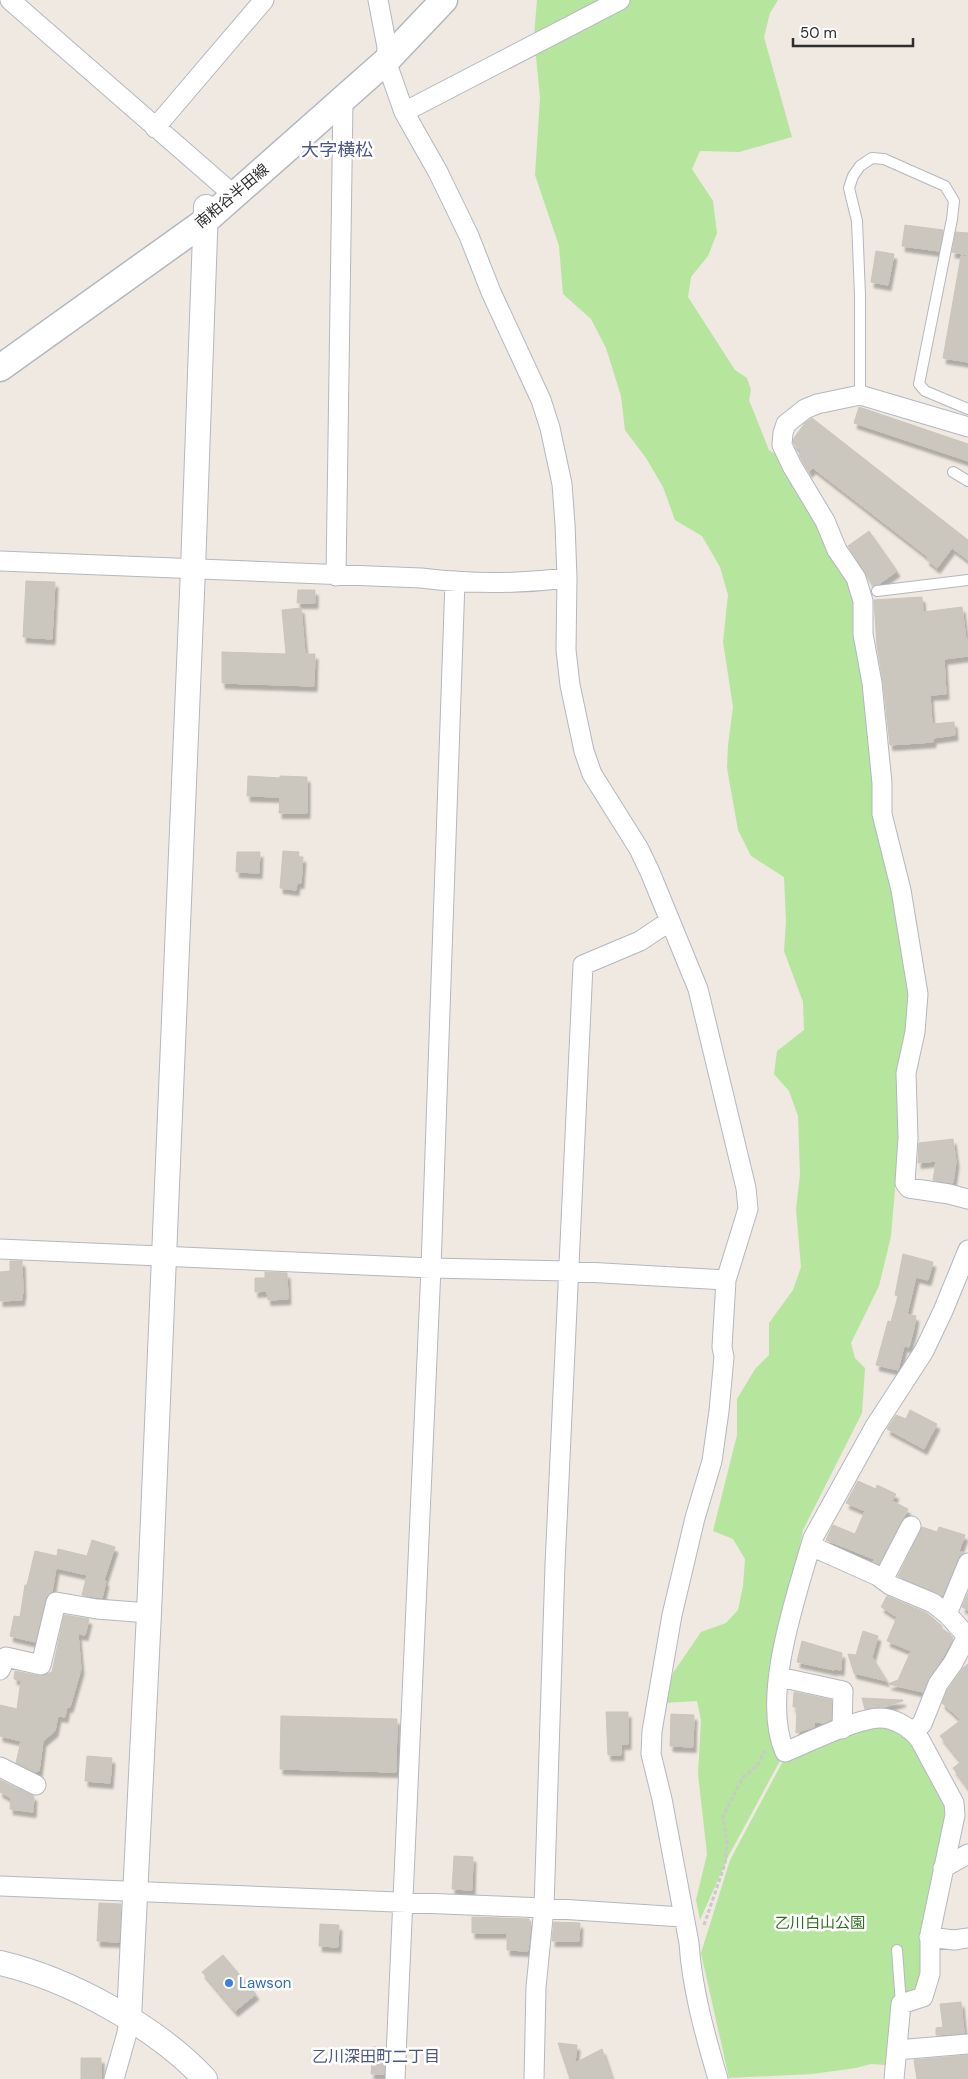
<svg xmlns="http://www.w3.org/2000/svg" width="968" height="2079" viewBox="0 0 968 2079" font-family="'DM Sans','Noto Sans JP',sans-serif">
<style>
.green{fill:#b6e59e}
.building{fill:#cbc7bf;stroke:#cbc5ba;filter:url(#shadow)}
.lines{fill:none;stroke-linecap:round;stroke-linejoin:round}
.service-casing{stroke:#b4b7c1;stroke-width:12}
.minor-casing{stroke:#b4b7c1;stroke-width:21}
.tertiary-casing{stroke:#b4b7c1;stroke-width:26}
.secondary-casing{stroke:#b4b7c1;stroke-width:29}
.path{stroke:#c9c9c9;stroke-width:3;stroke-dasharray:4 2.5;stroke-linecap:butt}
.service{stroke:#fff;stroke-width:10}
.minor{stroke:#fff;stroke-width:19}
.tertiary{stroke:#fff;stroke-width:24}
.secondary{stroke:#fff;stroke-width:26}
.shop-dot{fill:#3f7fe0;stroke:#fff;stroke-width:2}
.labels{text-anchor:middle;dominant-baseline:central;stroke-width:5;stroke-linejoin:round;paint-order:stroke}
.street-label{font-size:15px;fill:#2e2e2e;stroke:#fff}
.park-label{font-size:15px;fill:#2c6e1b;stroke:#fff}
.shop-label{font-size:15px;fill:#366cbe;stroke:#fff;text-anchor:start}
.neighbourhood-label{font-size:16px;fill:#4d5680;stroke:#fff}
.quarter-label{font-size:18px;fill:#4d5680;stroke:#fff}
</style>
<defs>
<filter id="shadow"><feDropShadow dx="3" dy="5.5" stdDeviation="1" flood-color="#0004"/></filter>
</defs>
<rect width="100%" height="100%" fill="#efe9e1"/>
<path class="green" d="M537,0H778L770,13L764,37L792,137L739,152L700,151L692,169L713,201L717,233L708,256L691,277L688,297L735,370L747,378L751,390L749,400L769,450L781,458L850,581L856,606L859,658L875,780L897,898L910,1014L891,1236L879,1286L851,1343L855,1358L865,1368L862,1413L803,1530L771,1694L781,1759L729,1855L700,1920L696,1900L707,1854L698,1774L701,1720L697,1701L664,1703L673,1673L701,1632L726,1623L738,1610L743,1586L745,1559L733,1539L713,1531L737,1435V1399L755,1369L769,1355V1323L793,1290L801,1267L796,1209L800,1175L798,1116L789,1091L774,1074L777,1051L804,1030L803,1002L784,951L786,921L784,877L751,856L738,830L727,768L728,745L733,707L723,642L728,595L720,567L702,536L675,520L663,487L646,458L625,430L621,396L606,348L591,319L563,294L559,246L535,175L540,98L534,36Z
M878,1724L887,1726L914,1740L949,1806L920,1991L893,2000L885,2065L871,2064L856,2068L812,2074L729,2078L701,1953L730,1860L783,1761L853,1732Z"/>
<path class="building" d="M905,225L943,230L939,251L902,246Z
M956,232L968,233V255L952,252Z
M876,251L894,254L888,285L871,282Z
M961,256L968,257V362L943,358Z
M859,407L968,444V461L854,423Z
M812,418L968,540V560L952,548L937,568L926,559L928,557L813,468L809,472L808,470L799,455L801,452L793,443L794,438L805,423Z
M869,531L897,571L879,584L873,585L848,546Z
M26,581L55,582L52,639L23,637Z
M298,590H315V603H297Z
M922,597L923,612L962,607L966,640H968V656L944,659L946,694L930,695L932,724L954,722L955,735L933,738V742L890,745L883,682L877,646L874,600Z
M301,608L305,654H315L314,686L222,683V652L286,654L282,610Z
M248,776L280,778V776L307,777V813H279L280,797L247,796Z
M283,851L299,852L298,857H303L301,883H297L296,890L280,888Z
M237,852H260L259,873L236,872Z
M953,1139L956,1162L953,1183L933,1180L936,1161L918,1163L919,1143Z
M903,1254L933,1262L928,1280L916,1277L907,1314L916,1316L914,1328L909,1347L904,1346L898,1370L876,1365L888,1321L891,1322L898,1296L895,1295Z
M10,1261H22L23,1294H22V1300L0,1301V1272L10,1271Z
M265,1272L287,1273L288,1299L268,1300L267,1291L255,1292V1278H265Z
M910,1410L937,1424L924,1449L887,1429L896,1415L906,1419Z
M858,1481L876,1489L877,1485L896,1494L892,1501L908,1509L879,1564L873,1562L874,1559L826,1540L833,1525L855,1534L865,1511L846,1503Z
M922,1527L937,1532L939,1527L965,1535L959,1551L964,1553L958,1559L942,1596L898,1576Z
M92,1540L115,1547L104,1580L106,1581L102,1598L82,1595L87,1575L56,1568L52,1592L45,1599L35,1642L10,1636L14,1616L20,1617L25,1585H27L35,1551L57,1556L58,1549L87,1556Z
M968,1593V1610L962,1607Z
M887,1596L927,1613L942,1626L941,1629L949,1633L953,1638L943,1657L929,1678L923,1692L888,1684L898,1680L911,1651L887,1641L897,1617L881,1607Z
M64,1615L89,1619L85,1635L78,1634L81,1669L70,1707H67L65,1717L58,1716L55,1731L43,1741L39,1771L35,1772L16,1763L21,1741L0,1736V1705L17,1709L21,1680L14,1679L15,1671L39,1676L52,1672Z
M863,1631L878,1636L872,1657L887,1681L854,1673L848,1654L856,1655Z
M802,1641L842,1653L841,1670L834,1669V1670L797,1662Z
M968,1664V1788L953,1768L961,1762L940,1736L961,1720L942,1703L948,1689L963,1668Z
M794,1692L832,1700L831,1720L825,1723L814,1722V1727L796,1733L797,1707H793Z
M862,1698L903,1700V1701L884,1707L865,1709Z
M606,1712H628V1744H621V1755H608Z
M671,1714L694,1715L693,1747L670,1746Z
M281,1716L397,1719L396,1772L280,1769Z
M87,1756L112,1758L110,1783L85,1781Z
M0,1780L34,1796L33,1812L10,1809L11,1798L0,1792Z
M454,1856L473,1857L472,1890L452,1889Z
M99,1903L121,1904L119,1942L97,1941Z
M472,1917L529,1919V1921H531L528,1951L507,1950V1933H472Z
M554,1922L580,1923L579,1941H552Z
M320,1924L339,1925L338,1947L319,1946Z
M223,1955L256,1994L235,2011L202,1972Z
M961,2002L964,2033L936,2035V2028L943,2027L940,2004Z
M558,2043L577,2045L575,2063L602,2049L612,2079H570Z
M373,2047H385L384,2074H371Z
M968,2055V2079H917L914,2060Z
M81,2058H101V2079H81Z"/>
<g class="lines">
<defs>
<path id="service" d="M860,395V295L857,221L849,188L853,176L860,166L872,158L884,159L945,186L954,201L952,219L919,384L925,391L968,409
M953,472L968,481
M877,591L968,580
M897,1950L901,2004"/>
<path id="minor" d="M10,0L228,190
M378,0L387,47L386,61L404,112L438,172L469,236L491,292L541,400L550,428L562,484L565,524L567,578L566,650L570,685L584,751L592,774L639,849L650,872L698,989L746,1188L748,1209L726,1280L722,1347L724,1357L719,1411L712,1461L695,1518L672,1615L652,1731L651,1754L662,1799L689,1943C692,1989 705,2035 718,2079
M404,112L620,0
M155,128L264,0
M968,427L860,395L817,404L805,409L786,424L783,433L782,445L792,466L825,521L837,550L856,578L863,601V634L872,683L882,783V814L901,890L918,994L915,1032L906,1073L908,1138L905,1183L909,1188L949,1194L968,1199
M0,561L421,578C469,584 519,584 567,578
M336,576L343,101
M0,1249L431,1268L568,1271L726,1280
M811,1546L878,1576L890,1585L933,1603L947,1614L968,1637
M883,1580L911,1526
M947,1614L968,1563
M0,1670L6,1657L41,1665L56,1602L97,1609L149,1613
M779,1677L843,1691L842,1729
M913,1731L922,1724L938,1684L953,1663L967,1636
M0,1767L36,1785
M943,1868L968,1854
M0,1886L544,1908L682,1917
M929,1937L954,1940L968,1938
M897,2050L968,2044
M114,2079L127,2033L129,2018
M395,2079L431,1268L455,581
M534,2079L536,1987L544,1908L555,1565L583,965L640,941L670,921
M894,2079L901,2004L923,1997L930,1974V1934L955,1815L954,1803L920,1740C911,1728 895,1718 880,1718C858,1718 807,1743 785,1752C760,1698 797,1593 813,1538L874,1428L924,1351L943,1311L968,1250"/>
<path id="tertiary" d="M0,1963C69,1979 157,2027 205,2079
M129,2018L149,1613L193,569L206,207"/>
<path id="secondary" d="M0,368L204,222L386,61L444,0"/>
</defs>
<use href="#service" class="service-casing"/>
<use href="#minor" class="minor-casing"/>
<use href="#tertiary" class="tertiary-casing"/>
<use href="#secondary" class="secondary-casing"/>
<path class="path" d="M704,1925L725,1864L727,1843L723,1816L743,1777L757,1766L766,1749"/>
<use href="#service" class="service"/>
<use href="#minor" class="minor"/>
<use href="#tertiary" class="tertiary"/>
<use href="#secondary" class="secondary"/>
</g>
<circle class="shop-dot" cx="229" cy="1983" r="5"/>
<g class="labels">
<g class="street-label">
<text transform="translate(232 196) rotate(-40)">南粕谷半田線</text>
</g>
<g class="park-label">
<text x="820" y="1923">乙川白山公園</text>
</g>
<g class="shop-label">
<text x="239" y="1983">Lawson</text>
</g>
<g class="neighbourhood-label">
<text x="376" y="2056">乙川深田町二丁目</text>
</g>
<g class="quarter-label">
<text x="337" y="150">大字横松</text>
</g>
</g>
<path d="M793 38v8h120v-8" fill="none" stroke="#2e2e2e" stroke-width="2.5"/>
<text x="800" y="38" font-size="15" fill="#2e2e2e" stroke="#ffffff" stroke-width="4" paint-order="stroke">50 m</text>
</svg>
